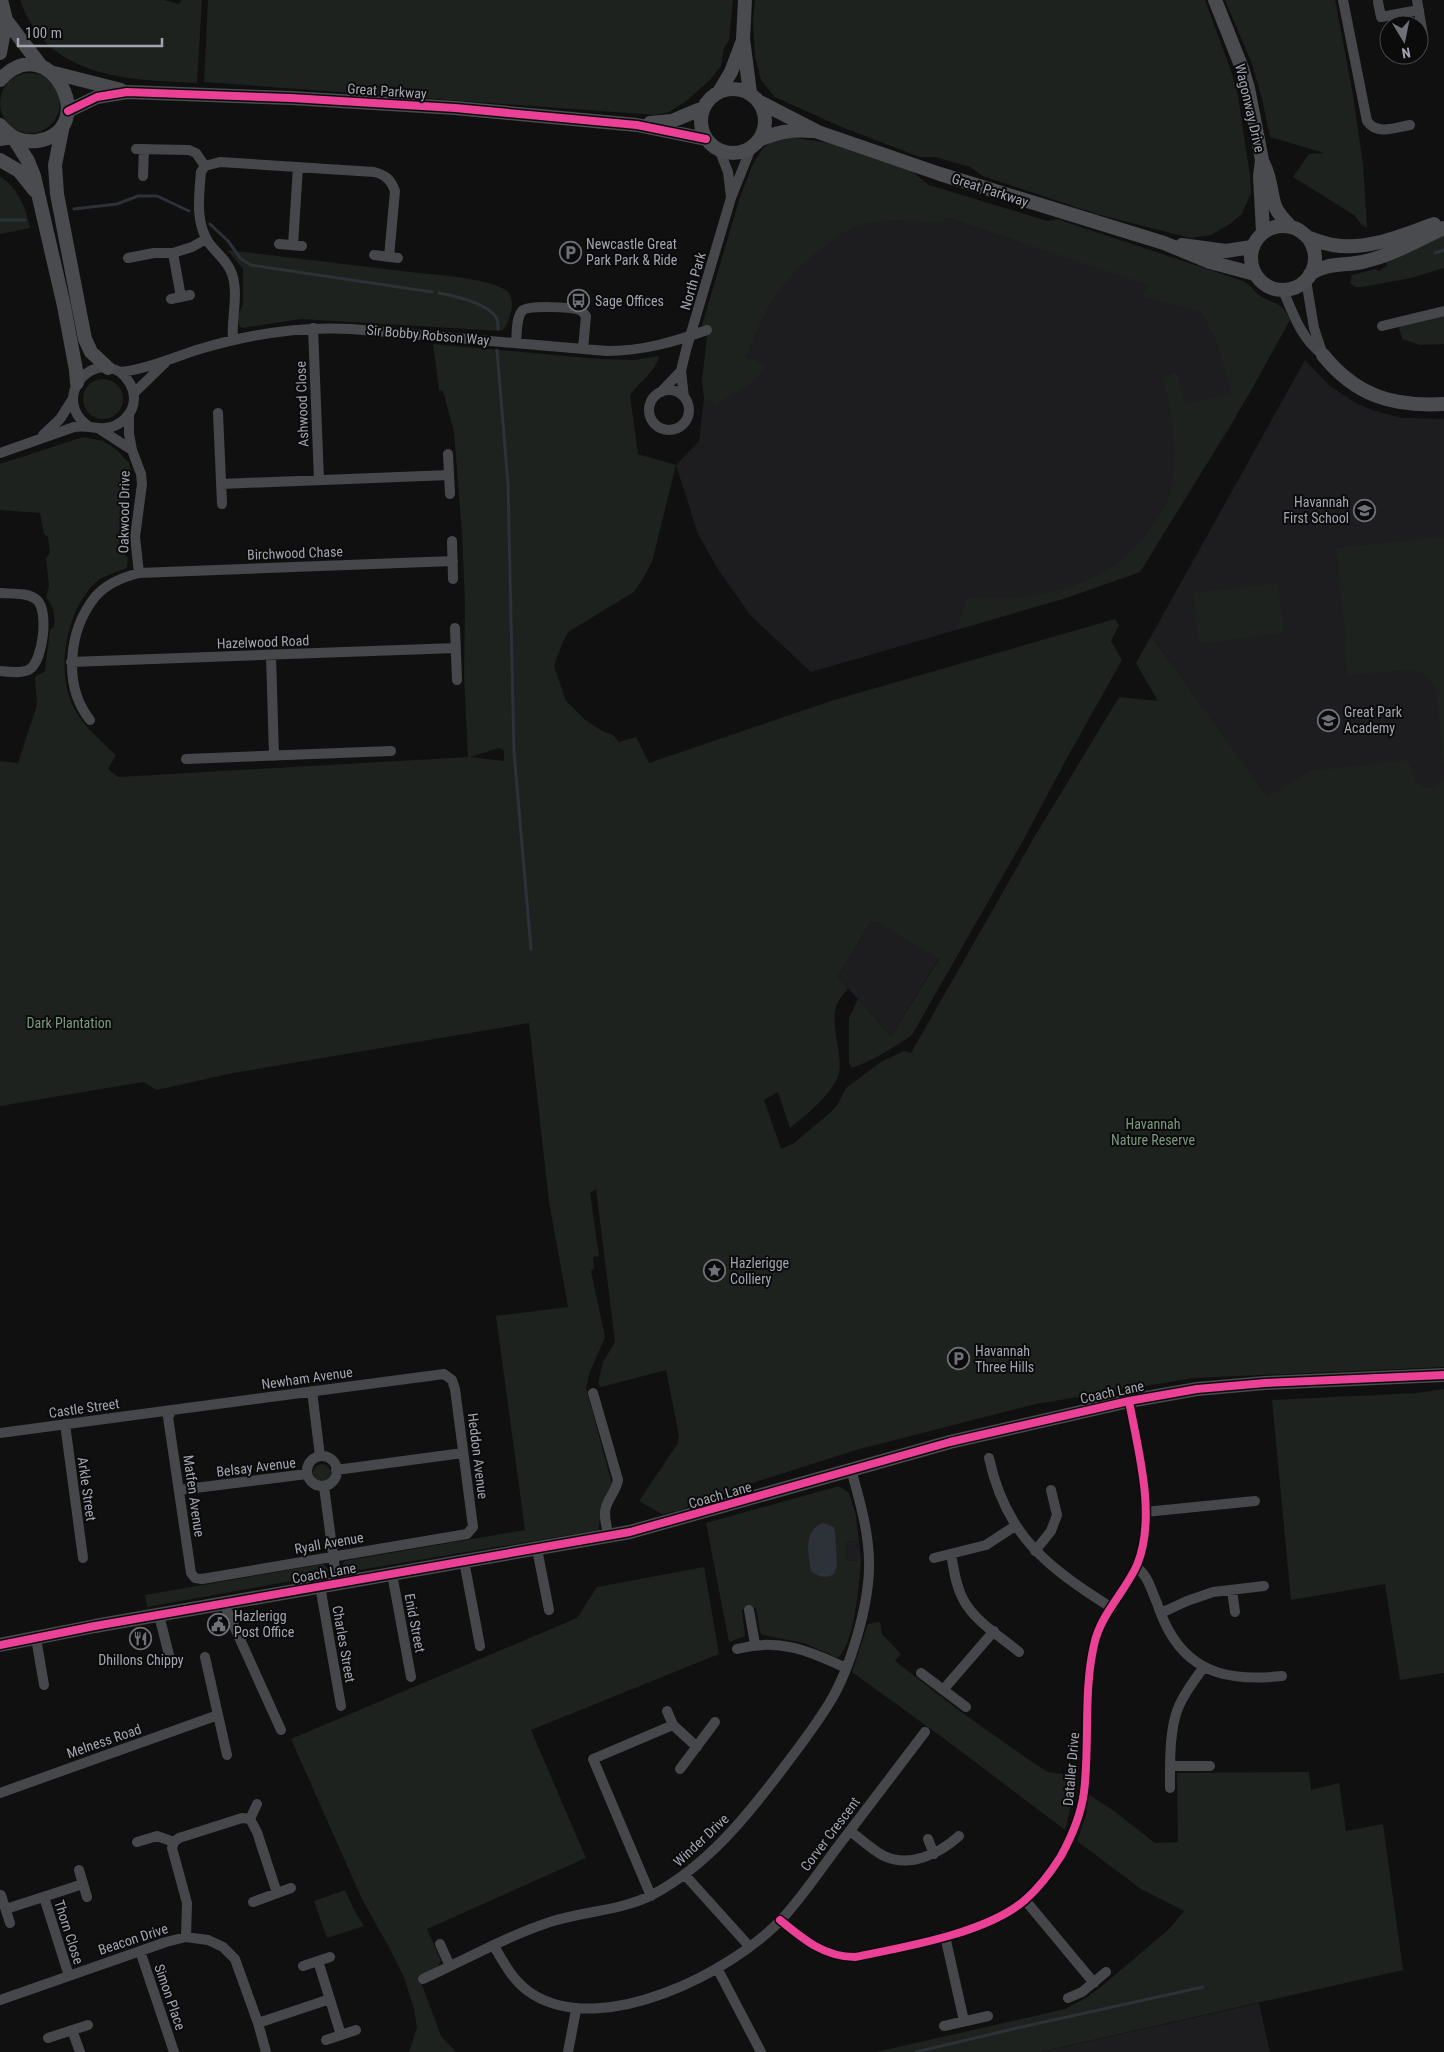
<svg xmlns="http://www.w3.org/2000/svg" width="1444" height="2052" viewBox="0 0 1444 2052" font-family="'Roboto Condensed',sans-serif">
<style>
.built{fill:#1d1d1f}
.green{fill:#1d221e;fill-rule:evenodd}
.water{fill:#2c3238}
.lines{fill:none;stroke-linecap:round;stroke-linejoin:round}
.stream{stroke:#2c3238;stroke-width:3}
.street{stroke:#46474a;stroke-width:10}
.secondary{stroke:#4a4b4e;stroke-width:14}
.cycleway-casing{stroke:#0b0b0c;stroke-width:11}
.cycleway{stroke:#ea4096;stroke-width:8}
.labels{text-anchor:middle;dominant-baseline:central;stroke-width:4;stroke-linejoin:round;paint-order:stroke}
.street-label{font-size:14px;fill:#a2a5b0;stroke:#0b0b0c}
.poi-label{font-size:14px;fill:#a2a5b0;stroke:#0b0b0c;text-anchor:start}
.park-label{font-size:14px;fill:#7b9a80;stroke:#0b0b0c}
</style>
<rect width="100%" height="100%" fill="#101011"/>
<path class="built" d="M861,211L945,217L1232,311L1236,417L1140,572L1066,598L811,672L751,616L719,571L698,534L676,465L699,441L704,398L702,380L720,333Z
M1305,360L1330,386L1356,403L1375,411L1402,418L1444,419V830L1279,815L1156,642L1150,638Z
M876,922L939,958L891,1036L838,977L870,923Z
M859,1541L861,1560L847,1561L846,1542Z
M1259,2003L1270,2052H1041Z"/>
<path class="green" d="M20,0H164L179,4L182,0H202L197,83C128,80 46,78 20,0Z
M208,0H733L729,40L724,48L721,66L710,80L685,102L669,112L655,115L204,82Z
M755,0H1205L1231,71L1238,96L1250,176L1251,193L1242,214L1230,224L1211,235L1190,238L1100,215L983,176L970,167L935,157H920L839,126L775,97L761,80L755,56L753,21Z
M1225,0H1335L1352,89L1363,164L1367,228L1362,225L1354,215L1293,177L1309,154L1324,153L1270,137L1262,99L1252,64Z
M0 103a30 30 0 1 1 60 0a30 30 0 1 1-60 0Z
M790,137L830,143L910,170L929,185L1048,221L1057,219L1243,281C1251,285 1255,293 1262,297C1276,304 1284,304 1290,320L1248,396L1140,572L1066,598L956,630L968,597C982,598 996,599 1010,598C1065,595 1120,574 1151,528C1159,517 1168,504 1171,491C1179,453 1172,414 1163,378L1176,372L1186,404L1232,394L1217,343L1201,311L1141,296L1149,285L945,217L943,223C915,221 887,217 860,225C833,233 789,275 774,298C762,316 754,337 746,357L766,365C753,387 737,391 716,405L704,398L702,380L708,328L702,325L740,197L752,166L762,149L772,141Z
M0,176C19,190 25,205 30,228L0,234Z
M1444,232V268L1411,278L1362,287H1355L1350,283L1352,275L1376,269L1378,271L1387,266L1385,260Z
M227,250L427,274C444,275 496,280 508,292C512,297 513,304 511,311C509,318 508,327 501,331L301,319L242,328L239,326L238,316L243,304V269Z
M1444,315V344L1420,345L1402,339L1399,327Z
M433,344L599,359L635,360L659,356C655,373 639,382 630,395L638,454L676,465L652,562L642,580L634,592L568,632L562,644L554,666L566,701L584,719L602,731L613,735L619,742L636,737L649,763L834,700L1115,619L1119,625L1111,641L1122,660L1068,756L1025,837L912,1035C893,1048 874,1060 852,1068L849,1063V1018L858,999L891,1036L939,959L876,922L870,923L838,977L848,988C845,993 839,999 837,1004C829,1023 843,1054 839,1073C834,1093 805,1116 790,1128L778,1092L764,1100L781,1149L794,1143L831,1112L838,1104L846,1088L881,1062L904,1051L911,1053L1032,841L1119,697L1158,701L1136,663L1150,638L1156,642L1267,797L1310,771L1408,760L1416,781L1424,788L1437,787L1444,777V1367L1194,1378L1036,1404L856,1450L743,1486L677,1511L662,1514L639,1501L678,1443L679,1436L666,1370L601,1387L598,1384L603,1362L615,1342L596,1189L590,1193L599,1256L593,1257L594,1269L591,1271L605,1337L589,1374L586,1388L612,1484C605,1500 599,1513 599,1530L347,1572L342,1567L344,1561L525,1530L496,1316L568,1307L549,1202L529,1023L228,1074L157,1090L143,1082L0,1106V761L18,763L37,705L35,677L45,671L50,630L54,627C55,614 54,607 46,597L49,585L46,558L50,553L48,537L44,534L40,513L0,510V464L83,437L103,441L117,450L129,463L131,471L124,520V553L128,558L127,568C118,572 104,575 96,582C68,608 57,663 70,699C78,722 99,739 116,755L108,769L118,777L468,757L464,675L465,603L462,534L454,432L443,391L439,390ZM499,748L504,751V761L470,757Z
M83 399a20 20 0 1 1 40 0a20 20 0 1 1-40 0Z
M1444,537V768L1437,694C1433,680 1425,672 1411,670L1347,675L1344,642L1346,641L1336,548Z
M1278,583L1284,633L1199,644L1193,593Z
M1444,1389V1673L1400,1680L1385,1584L1291,1600L1272,1400L1417,1393Z
M313 1473a9 9 0 1 1 18 0a9 9 0 1 1-18 0Z
M839,1486L849,1493L856,1516L859,1541L846,1542L847,1561L861,1560C859,1584 855,1642 838,1658L804,1643L762,1635L760,1631L756,1608L742,1610L745,1636L729,1642L706,1523Z
M323,1564L329,1569L326,1575L147,1607L145,1595Z
M704,1567L719,1654L531,1730L586,1858L427,1929L441,1961L437,1968L419,1977L441,2036L456,2052H409L417,2028L414,2009L404,1977L391,1951L362,1899L291,1739L577,1618L597,1587Z
M880,1622L882,1634L901,1654L895,1661L961,1712L1035,1764L1048,1772L1078,1776L1065,1830L954,1746L852,1672L868,1624Z
M1309,1772L1311,1790L1339,1783L1346,1831L1383,1824L1403,1970L1040,2052H876L1065,2009L1086,1998L1102,1986L1169,1929L1184,1911L1141,1889L1077,1841L1086,1815L1088,1794L1114,1811L1155,1843L1178,1842L1177,1773Z
M345,1890L354,1910L364,1926L327,1938L314,1901Z"/>
<path class="water" d="M823,1523L834,1527L835,1532L837,1566L834,1574C826,1579 818,1577 811,1571C808,1554 803,1530 823,1523Z"/>
<g class="lines">
<path class="stream" d="M74,209L117,204L138,196H157L189,211
M0,220H25
M210,224L228,241L241,259L251,265L432,292
M1435,253L1444,250
M439,293C455,296 486,303 496,317C498,320 498,325 498,329
M497,350L508,484L514,752L531,949
M916,2052L1013,2029L1203,1987"/>
<path class="street" d="M1343,0L1367,121C1376,135 1395,128 1410,125
M1417,0L1423,35
M1378,2L1381,17L1419,10
M136,149L189,150L196,153L205,166
M719,149L728,172L731,197
M143,176L144,149
M279,244L302,246
M293,245L298,167
M173,253L181,297
M374,255L398,258
M128,258L154,253H173L192,247L206,239
M1306,280L1314,328L1323,355
M1283,290C1293,314 1301,338 1323,355
M171,299L190,295
M1382,326L1444,311
M313,328L319,480
M233,340C231,319 239,295 232,274C228,261 217,254 209,243C195,223 199,195 201,172L205,166L220,162L374,172C386,175 391,180 395,191L389,257
M516,342C517,333 516,318 522,311C528,305 571,307 580,310C584,312 583,313 586,316L583,349
M120,372C148,369 174,357 200,349C250,334 300,326 351,329L607,351C643,351 674,342 707,330
M649 410a20 20 0 1 1 40 0a20 20 0 1 1-40 0Z
M661,392L681,371
M134,393L165,363
M684,397L681,371L686,350L731,198L751,148
M218,413L222,504
M129,414V434L132,450L141,474L142,484L135,537L139,573
M98,428L132,450
M43,435L60,419L72,400
M0,453L74,427C88,425 93,429 105,428C120,427 134,414 134,398C134,388 128,378 120,372C88,352 53,400 87,425
M448,454L450,494
M221,484L449,475
M452,541L453,579
M0,593C12,594 28,592 37,600C49,611 43,660 30,669C22,674 10,672 0,671
M455,628L457,680
M271,655L274,756
M71,662L456,648
M90,720C63,686 68,631 95,597C106,584 123,577 139,573L453,561
M186,759L391,751
M444,1374L452,1380L455,1389L473,1527L467,1534L202,1579L195,1578L191,1573L168,1417L172,1410Z
M312,1391L320,1456
M593,1393L618,1480C616,1491 609,1497 606,1507C603,1516 607,1528 609,1537
M65,1424L83,1558
M0,1433L172,1410
M307 1471a15 15 0 1 1 30 0a15 15 0 1 1-30 0Z
M989,1458C1006,1536 1047,1567 1112,1608
M336,1470L463,1453
M324,1487L337,1584
M179,1490L307,1474
M1145,1512L1255,1501
M537,1549L549,1610
M1035,1551L1051,1531L1057,1515L1051,1490
M951,1554C954,1569 955,1584 963,1599C974,1621 1001,1637 1019,1652
M934,1558L986,1545L1015,1526
M464,1561L480,1646
M1136,1567C1148,1575 1151,1590 1157,1603C1160,1612 1164,1622 1169,1631C1194,1676 1235,1681 1282,1676
M392,1574L411,1677
M320,1586L341,1706
M1232,1590L1235,1612
M224,1604L281,1730
M749,1610L755,1644
M1161,1613L1187,1601L1213,1592L1264,1586
M159,1615L171,1663
M36,1638L44,1685
M737,1649C778,1638 808,1650 846,1668
M205,1657L227,1755
M921,1673L966,1707
M943,1690L994,1631
M667,1711L673,1725L697,1747
M1170,1766H1210
M680,1769L715,1722
M1170,1788C1170,1764 1169,1728 1179,1706C1185,1692 1195,1679 1204,1667
M0,1793L218,1715
M250,1819L257,1804
M850,1831C861,1839 872,1850 884,1856C910,1868 939,1854 959,1836
M928,1839L934,1854
M137,1842L157,1836L174,1842
M79,1870L87,1897
M685,1875L749,1946
M1,1895L10,1923
M651,1896L593,1759L673,1725
M44,1897L69,1976
M1025,1900L1094,1983
M253,1902L291,1888
M6,1909L83,1884
M780,1920C803,1939 824,1957 855,1957C905,1947 987,1933 1025,1900C1040,1887 1051,1872 1061,1856C1072,1836 1081,1815 1084,1792C1090,1743 1083,1693 1094,1645C1100,1615 1125,1592 1137,1565C1157,1517 1138,1450 1129,1401
M945,1936L964,2021
M186,1937L187,1903L172,1848L174,1842L179,1838L242,1818L250,1819L257,1832L277,1893
M440,1944L450,1966
M494,1946C505,1965 515,1984 534,1995C604,2037 729,1973 780,1921C801,1899 818,1873 836,1849C866,1810 895,1771 925,1732
M140,1951L174,2052
M318,1961L341,2035
M303,1966L330,1957
M717,1968L761,2052
M423,1979C465,1960 507,1936 550,1922C584,1911 620,1911 652,1895C707,1866 747,1816 784,1767C800,1746 816,1725 830,1702C850,1669 868,1608 869,1569C870,1535 860,1502 851,1469
M1068,1998L1082,1992L1106,1972
M0,2000L166,1942L186,1937L208,1940L223,1947L235,1959L258,2023L266,2052
M258,2023L330,1999
M944,2026L988,2016
M72,2030L80,2052
M48,2038L88,2025
M326,2040L356,2030
M568,2052L576,2010"/>
<path class="secondary" d="M745,0L743,39L750,93
M1215,0L1242,68L1248,88L1262,160L1260,176L1263,232
M6,20L41,66
M0,53L6,20L1,0
M54,73L121,90
M0,80C49,25 103,131 37,141C21,143 10,137 0,125
M701 121a32 32 0 1 1 64 0a32 32 0 1 1-64 0Z
M719,92L731,72L742,43
M758,101L818,132L940,174L1164,243L1210,262L1255,274
M68,111L97,97L127,92L291,98L455,108L637,125L706,139
M650,123L672,121L703,108
M63,125L55,165L57,194L85,339L91,352L108,368
M0,139L13,137L28,161L34,176L64,306L76,370L77,383
M759,140C777,132 792,129 812,131
M0,160L19,171L35,191
M1263,163C1271,177 1270,191 1275,206C1278,214 1284,220 1290,226
M1251 258a32 32 0 1 1 64 0a32 32 0 1 1-64 0Z
M1307,237C1315,240 1324,244 1333,245C1367,251 1403,235 1434,224
M1182,245L1226,251L1252,247
M1310,274C1330,261 1345,267 1366,261C1393,255 1419,239 1444,228
M1323,355C1356,396 1393,407 1444,404
M0,1645L95,1626L630,1532L950,1442L1129,1401L1197,1389L1265,1383L1444,1375"/>
<defs>
<path id="cycleway" d="M68,111L97,97L127,92L291,98L455,108L637,125L706,139
M0,1645L95,1626L630,1532L950,1442L1129,1401L1197,1389L1265,1383L1444,1375
M780,1920C803,1939 824,1957 855,1957C905,1947 987,1933 1025,1900C1040,1887 1051,1872 1061,1856C1072,1836 1081,1815 1084,1792C1090,1743 1083,1693 1094,1645C1100,1615 1125,1592 1137,1565C1157,1517 1138,1450 1129,1401"/>
</defs>
<use href="#cycleway" class="cycleway-casing"/>
<use href="#cycleway" class="cycleway"/>
</g>
<defs>
<symbol id="parking-ring" viewBox="-11 -11 22 22"><circle r="9.5" fill="#0b0b0c" stroke="#6f7178" stroke-width="1.5"/><path d="M-3.5-5.5H1a3.5 3.5 0 0 1 0 7H-1V5.5H-3.5ZM-1-3.4V-.6H.8a1.4 1.4 0 0 0 0-2.8Z" fill="#6f7178"/></symbol>
<symbol id="bus-ring" viewBox="-11 -11 22 22"><circle r="9.5" fill="#0b0b0c" stroke="#6f7178" stroke-width="1.5"/><path d="M-5-6H5V4H4V6H2V4H-2V6H-4V4H-5ZM-3.5-4V0h7V-4ZM-3.5 1.2v1.5H-2V1.2ZM2 1.2v1.5H3.5V1.2Z" fill="#6f7178"/></symbol>
<symbol id="school-ring" viewBox="-11 -11 22 22"><circle r="9.5" fill="#0b0b0c" stroke="#6f7178" stroke-width="1.5"/><path d="M0-5L7-2L0 1L-7-2ZM-4 1L0 2.5L4 1V4Q0 6-4 4Z" fill="#6f7178"/></symbol>
<symbol id="sight-ring" viewBox="-11 -11 22 22"><circle r="9.5" fill="#0b0b0c" stroke="#6f7178" stroke-width="1.5"/><path d="M0-6L1.8-2.2L6-1.7L2.9 1.2L3.7 5.4L0 3.3L-3.7 5.4L-2.9 1.2L-6-1.7L-1.8-2.2Z" fill="#6f7178"/></symbol>
<symbol id="civic-ring" viewBox="-11 -11 22 22"><circle r="9.5" fill="#0b0b0c" stroke="#6f7178" stroke-width="1.5"/><path d="M-.6-6.5H3V-4.5H.6V-3L4-1V1h2V6H-6V1h2V-1L-.6-3ZM-1.2 2.5V6h2.4V2.5Z" fill="#6f7178"/></symbol>
<symbol id="restaurant-ring" viewBox="-11 -11 22 22"><circle r="9.5" fill="#0b0b0c" stroke="#6f7178" stroke-width="1.5"/><path d="M-5-6h1v4h1v-4h1v4h1v-4h1v5L-1.5 .5V6h-2V.5L-5-1ZM5-6V6H3V1.5H1.5Q1.5-4 5-6Z" fill="#6f7178"/></symbol>
</defs>
<g fill-rule="evenodd">
<use href="#parking-ring" x="558" y="240" width="25" height="25"/>
<use href="#bus-ring" x="566" y="288" width="25" height="25"/>
<use href="#school-ring" x="1352" y="498" width="25" height="25"/>
<use href="#school-ring" x="1316" y="708" width="25" height="25"/>
<use href="#sight-ring" x="702" y="1258" width="25" height="25"/>
<use href="#parking-ring" x="946" y="1346" width="25" height="25"/>
<use href="#civic-ring" x="206" y="1612" width="25" height="25"/>
<use href="#restaurant-ring" x="128" y="1626" width="25" height="25"/>
</g>
<g class="labels">
<g class="street-label">
<text transform="translate(387 91) rotate(4)">Great Parkway</text>
<text transform="translate(1250 108) rotate(77)">Wagonway Drive</text>
<text transform="translate(990 190) rotate(18)">Great Parkway</text>
<text transform="translate(693 281) rotate(-74)">North Park</text>
<text transform="translate(428 335) rotate(5)">Sir Bobby Robson Way</text>
<text transform="translate(302 404) rotate(-92)">Ashwood Close</text>
<text transform="translate(124 512) rotate(-89)">Oakwood Drive</text>
<text transform="translate(295 553) rotate(-2)">Birchwood Chase</text>
<text transform="translate(263 642) rotate(-2)">Hazelwood Road</text>
<text transform="translate(307 1378) rotate(-8)">Newham Avenue</text>
<text transform="translate(1112 1392) rotate(-12)">Coach Lane</text>
<text transform="translate(84 1408) rotate(-8)">Castle Street</text>
<text transform="translate(478 1456) rotate(83)">Heddon Avenue</text>
<text transform="translate(256 1467) rotate(-7)">Belsay Avenue</text>
<text transform="translate(87 1489) rotate(82)">Arkle Street</text>
<text transform="translate(720 1495) rotate(-16)">Coach Lane</text>
<text transform="translate(194 1496) rotate(82)">Matfen Avenue</text>
<text transform="translate(329 1543) rotate(-10)">Ryall Avenue</text>
<text transform="translate(324 1573) rotate(-10)">Coach Lane</text>
<text transform="translate(415 1623) rotate(79)">Enid Street</text>
<text transform="translate(344 1644) rotate(80)">Charles Street</text>
<text transform="translate(104 1741) rotate(-19)">Melness Road</text>
<text transform="translate(1071 1769) rotate(-85)">Dataller Drive</text>
<text transform="translate(830 1834) rotate(-53)">Corver Crescent</text>
<text transform="translate(701 1840) rotate(-43)">Winder Drive</text>
<text transform="translate(69 1932) rotate(72)">Thorn Close</text>
<text transform="translate(133 1939) rotate(-18)">Beacon Drive</text>
<text transform="translate(170 1997) rotate(71)">Simon Place</text>
</g>
<g class="poi-label">
<text x="586" y="244">Newcastle Great<tspan x="586" dy="16">Park Park &amp; Ride</tspan></text>
<text x="595" y="301">Sage Offices</text>
<text x="1349" y="502" text-anchor="end">Havannah<tspan x="1349" dy="16">First School</tspan></text>
<text x="1344" y="712">Great Park<tspan x="1344" dy="16">Academy</tspan></text>
<text x="730" y="1263">Hazlerigge<tspan x="730" dy="16">Colliery</tspan></text>
<text x="975" y="1351">Havannah<tspan x="975" dy="16">Three Hills</tspan></text>
<text x="234" y="1616">Hazlerigg<tspan x="234" dy="16">Post Office</tspan></text>
<text x="141" y="1660" text-anchor="middle">Dhillons Chippy</text>
</g>
<g class="park-label">
<text x="69" y="1023">Dark Plantation</text>
<text x="1153" y="1124">Havannah<tspan x="1153" dy="16">Nature Reserve</tspan></text>
</g>
</g>
<g transform="translate(1404 40) rotate(170)"><circle r="24" fill="#0b0b0c" stroke="#47494e"/>
<path d="M0-4L9 19L0 12L-9 19Z" fill="#6f7178"/>
<text y="-8" font-size="14" font-weight="bold" text-anchor="middle" fill="#a2a5b0">N</text>
</g>
<path d="M18 38v8h144v-8" fill="none" stroke="#a2a5b0" stroke-width="2.5"/>
<text x="25" y="38" font-size="15" fill="#a2a5b0" stroke="#0b0b0c" stroke-width="4" paint-order="stroke">100 m</text>
</svg>
